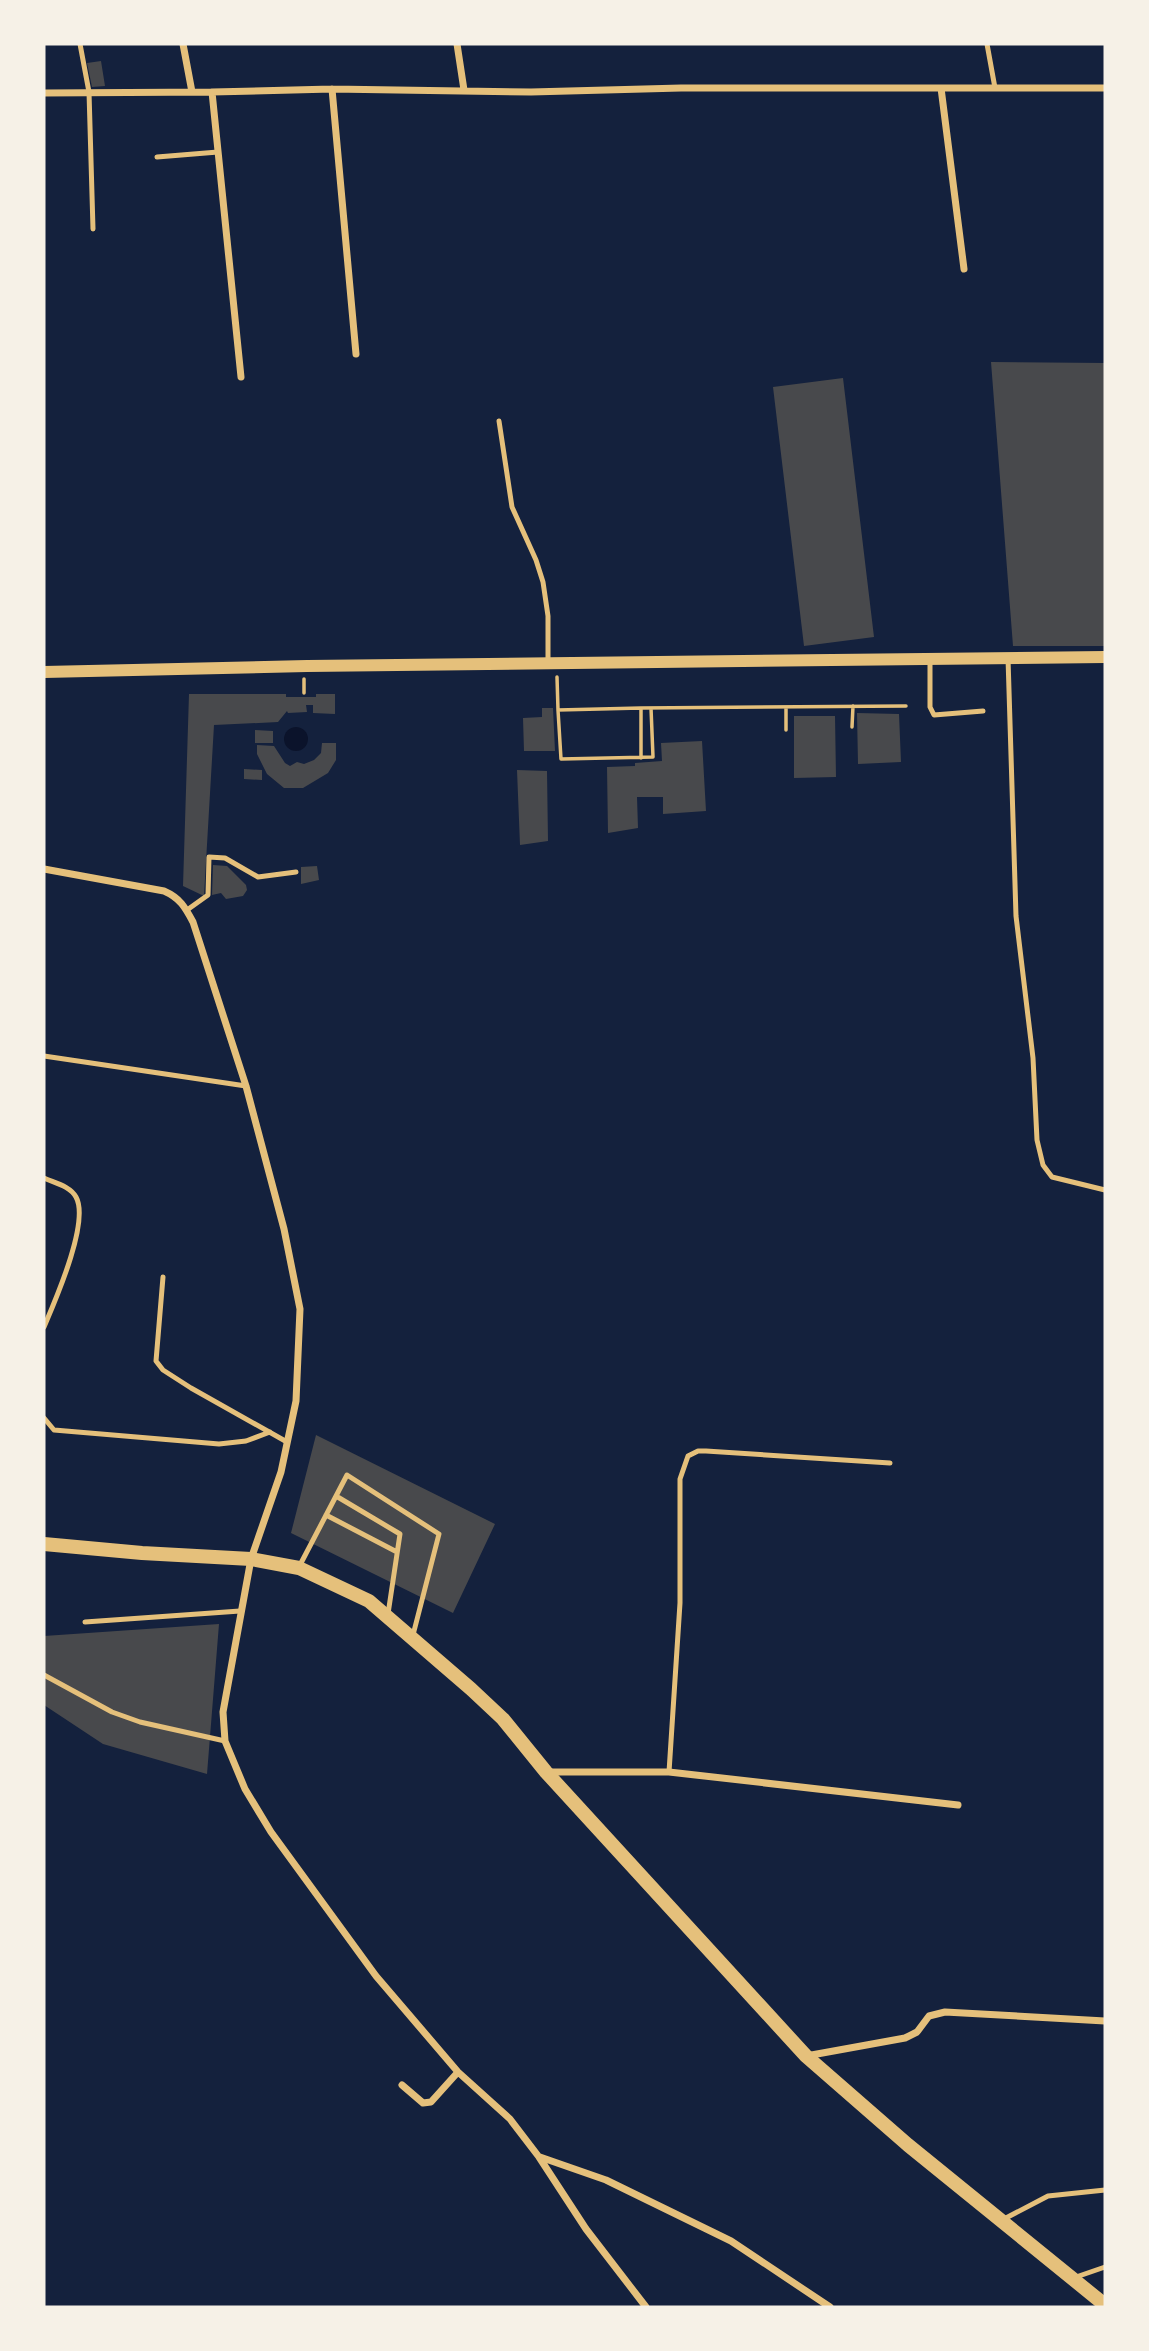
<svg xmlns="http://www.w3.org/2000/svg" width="1149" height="2351" viewBox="0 0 1149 2351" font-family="'Alegreya Sans',sans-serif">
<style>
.water{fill:#0b132b}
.building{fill:#48494c}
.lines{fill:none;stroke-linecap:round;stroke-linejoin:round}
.path{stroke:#e5c07b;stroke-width:3.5}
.service{stroke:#e5c07b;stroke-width:5}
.minor{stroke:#e5c07b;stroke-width:7}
.tertiary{stroke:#e5c07b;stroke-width:12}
.secondary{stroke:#e5c07b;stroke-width:14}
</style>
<rect width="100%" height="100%" fill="#14213d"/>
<path class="water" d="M284 739a12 12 0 1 1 24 0a12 12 0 1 1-24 0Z"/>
<path class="building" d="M101,61L105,86L92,87L87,63Z
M991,362L1105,363V646H1013Z
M843,378L874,637L804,646L773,387Z
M189,694H286V697H316V694H335V714L313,713V705H306L307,712L288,713L287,711L278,722L214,725L204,896L183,886Z
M542,708H553L555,751H524L523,718L542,717Z
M857,713L899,714L901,762L858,764Z
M794,716H835L836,777L794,778Z
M255,730L273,731V743H255Z
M702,741L706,811L663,814V797H637L638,828L608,833L607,767L635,766V763L662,761L661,743Z
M322,743H336V760L328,773L303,788H284L267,774L257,754V745L274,746L285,763L290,766L297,762L304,764L314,760L321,753Z
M244,769L262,770V780L244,779Z
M517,770L547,771L548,841L520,845Z
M213,865L227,866L246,885L247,890L243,896L226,899L221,893L212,895Z
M317,866L319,880L301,884V867Z
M316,1435L495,1524L453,1613L291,1533Z
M219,1624L207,1774L103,1744L44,1705V1636Z"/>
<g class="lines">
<path class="path" d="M557,677L558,710
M304,679V693
M641,708L558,710L561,759L653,757L651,708
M852,727L853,706
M786,730V707
M641,758V708L906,706"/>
<path class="service" d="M80,44L89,92L93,229
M987,44L995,88
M157,157L218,152
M499,421L512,507L536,560L543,582L548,616V662
M1008,658L1016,916L1033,1058L1037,1140L1043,1165L1052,1177L1105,1190
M930,660V707L934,715L983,711
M187,910L208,895L209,857L225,858L258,877L296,872
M44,1056L246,1086
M44,1178C55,1183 70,1186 76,1197C90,1222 55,1301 44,1327
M163,1277L156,1361L163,1370L191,1388L287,1442
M44,1418L54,1430L219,1444L246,1441L270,1432
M336,1496L400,1534L388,1614
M326,1515L397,1552
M300,1565L347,1475L439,1534L413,1635
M85,1622L240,1611
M44,1675L112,1712L140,1722L225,1741
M669,1772L680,1603V1479L688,1456L698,1451H706L890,1463
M1004,2219L1048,2196L1105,2190
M1076,2277L1105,2267"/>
<path class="minor" d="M183,44L192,92
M457,44L464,90
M941,88L964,269
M332,89L356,354
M212,92L241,377
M44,93L212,92L332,89L531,92L681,88H1105
M44,869L164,891C180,898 185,907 193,922L246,1086L284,1229L300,1309L296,1401L281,1472L251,1559L223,1712L225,1741L245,1789L271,1832L376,1976L458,2072L510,2119L539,2157L586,2229L646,2307
M547,1772H669L958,1805
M806,2056L905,2038L917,2032L929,2016L945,2012L1105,2021
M402,2085L423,2103L431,2102L458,2072
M540,2157L606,2180L731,2241L830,2307"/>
<path class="tertiary" d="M44,672L307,666L1105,657"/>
<path class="secondary" d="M44,1544L142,1553L251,1559L299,1568L369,1601L471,1689L503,1719L546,1772L806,2056L908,2145L1105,2305"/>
</g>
<rect width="1149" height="2351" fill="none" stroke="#f6f1e7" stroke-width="91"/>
</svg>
